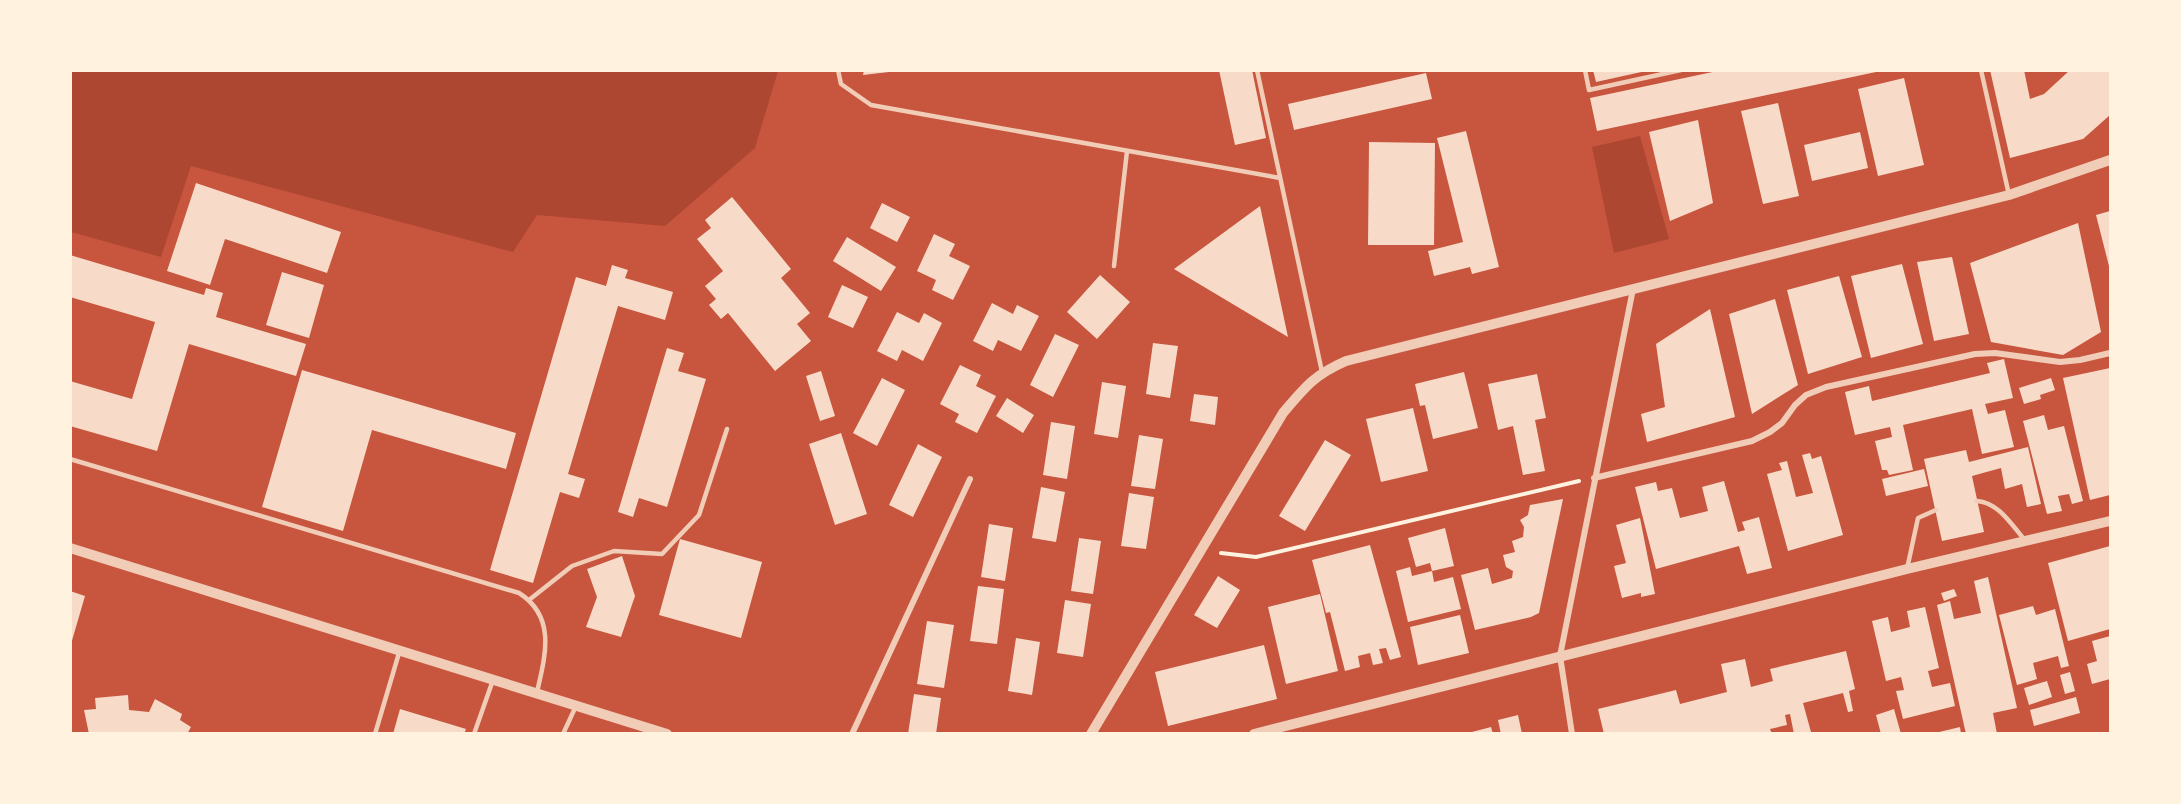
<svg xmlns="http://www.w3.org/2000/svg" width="2181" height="804" viewBox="0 0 2181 804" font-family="Helvetica,sans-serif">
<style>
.green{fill:#ae4732}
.building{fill:#f7dbc8}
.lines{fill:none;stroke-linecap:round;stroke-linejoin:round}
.path{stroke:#fff3e0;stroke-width:4}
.service{stroke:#f1ccb7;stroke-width:4.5}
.minor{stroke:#f1ccb7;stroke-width:6}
.tertiary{stroke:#f1ccb7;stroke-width:10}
</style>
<rect width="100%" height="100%" fill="#c8553d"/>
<path class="green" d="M70,71L71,70L778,71L755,148L665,226L537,215L513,252L191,166L161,257L71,232Z
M1640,136L1669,239L1614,253L1592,147Z"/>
<path class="building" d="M864,70H889V72L863,75Z
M1219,70H1252L1266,138L1235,145Z
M1593,70H1645L1646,71L1596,82Z
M1722,70H1876V72L1597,131L1590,98Z
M1990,70H2024L2030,99L2044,94L2070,70H2110V115L2083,139L2010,158Z
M1426,73L1432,99L1294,130L1288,104Z
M1904,78L1924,165L1878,176L1858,89Z
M1778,103L1799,196L1763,204L1741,111Z
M1698,120L1713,203L1670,221L1649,132Z
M1466,131L1499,267L1472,274L1470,267L1434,276L1428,251L1463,242L1437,138Z
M1860,132L1868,168L1812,181L1804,145Z
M1369,142L1435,143L1434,245H1368Z
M196,183L341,232L327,273L225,239L210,285L167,271Z
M732,197L791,269L781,278L810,313L797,324L811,341L775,371L728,313L721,319L709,305L716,299L705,286L723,271L697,239L711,228L705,220Z
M882,203L910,217L897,242L870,228Z
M1260,206L1288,337L1174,269Z
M2110,211V270L2096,215Z
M2078,223L2101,332L2063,355L1991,342L1970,263Z
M934,234L955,244L949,256L970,266L953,300L932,290L936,280L917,271Z
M847,237L896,267L881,291L833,261Z
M70,255L204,295L206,288L223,293L216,317L306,344L296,376L189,344L157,451L70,426V381L132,399L155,322L70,297Z
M1952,257L1969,334L1934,341L1917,262Z
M1902,264L1923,344L1871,358L1851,276Z
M612,265L628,270L625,278L673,292L665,320L618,306L568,474L585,479L579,498L560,492L533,583L490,570L576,277L606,286Z
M282,272L324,285L309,338L266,325Z
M1100,275L1130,302L1097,339L1067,312Z
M1839,276L1862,357L1808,374L1787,290Z
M842,285L868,297L853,328L828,317Z
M1775,299L1798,385L1752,414L1729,314Z
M992,303L1013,314L1017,305L1039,316L1021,351L998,340L993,351L973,341Z
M1710,309L1735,417L1647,442L1641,414L1665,407L1656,344Z
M897,312L919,323L924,313L942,323L923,361L902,350L897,361L877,351Z
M1055,334L1079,345L1053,397L1030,385Z
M1153,343L1178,346L1170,398L1146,394Z
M667,348L684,353L678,371L706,379L667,507L639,498L633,517L618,512Z
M2004,359L2013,398L1985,404L1988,414L2005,410L2014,447L1982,454L1972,409L1903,425L1913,470L1889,475L1887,470H1882L1875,441L1892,437L1890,427L1855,435L1845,392L1869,386L1872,401L1990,373L1987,363Z
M960,365L981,375L976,386L996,396L977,433L955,422L959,414L940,404Z
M2110,368V495L2090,500L2063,378Z
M302,370L516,433L506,469L372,430L343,531L262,507Z
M821,371L835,416L820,421L806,376Z
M1464,372L1478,428L1433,439L1425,405L1420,406L1415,384Z
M1537,374L1546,418L1535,420L1545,471L1523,475L1513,426L1498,430L1488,384Z
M882,378L905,390L877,446L853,433Z
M2051,378L2055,390L2040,395L2041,399L2024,404L2019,388Z
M1102,382L1126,386L1118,438L1094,434Z
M1194,394L1218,397L1215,425L1190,421Z
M1007,398L1034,415L1023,433L996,416Z
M1413,408L1428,471L1381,482L1366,419Z
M2044,415L2048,430L2064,426L2083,501L2072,504L2069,494L2058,496L2062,511L2047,514L2023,421Z
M1051,422L1075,426L1067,479L1043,475Z
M841,433L867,514L835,525L809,444Z
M1139,435L1163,439L1155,489L1131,486Z
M1325,440L1351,455L1305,531L1279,516Z
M918,444L942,457L913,517L889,505Z
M2028,447L2041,504L2027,507L2022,484L2005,489L2001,468L1972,476L1984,532L1942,541L1924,459L1966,450L1969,462Z
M1810,453L1812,459L1821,456L1843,535L1788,551L1767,474L1782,470L1779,463L1787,461L1796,497L1813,493L1802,455Z
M1924,469L1928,486L1886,496L1882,479Z
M1724,481L1738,532L1745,530L1742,522L1759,517L1772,568L1747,574L1739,546L1656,569L1635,487L1656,482L1658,491L1672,488L1680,518L1708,511L1702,487Z
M1041,487L1065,492L1056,542L1032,538Z
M1129,493L1154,497L1146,549L1121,546Z
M1563,499L1539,613L1531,617L1475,630L1461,575L1488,568L1492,584L1512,578L1513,571L1506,567L1503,555L1515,552L1512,541L1523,537L1524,527L1520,520L1528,515L1530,505Z
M1640,518L1655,594L1641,597V593L1622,598L1614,566L1626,563L1616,525Z
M989,524L1013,528L1005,581L981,577Z
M1445,528L1454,566L1432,571L1430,563L1416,567L1408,538Z
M1079,538L1101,541L1093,594L1071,591Z
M680,539L762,562L741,638L659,615Z
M1370,545L1401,657L1390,660L1386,648L1379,649L1383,663L1373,665L1370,653L1358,656L1360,667L1345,671L1330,612L1326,613L1312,560Z
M2110,546V629L2068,641L2048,563Z
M622,556L635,596L621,637L586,627L597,597L587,569Z
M1410,567L1412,576L1432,571L1434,582L1453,577L1461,609L1408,622L1396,571Z
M1218,576L1240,590L1217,628L1194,615Z
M1988,577L2017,708L1993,713L1997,734H1966L1937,605L1950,601L1954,619L1981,613L1974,581Z
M978,586L1004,589L997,644L970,641Z
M1954,589L1957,596L1944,601L1941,593Z
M70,591L85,596L71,644H70Z
M1320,594L1338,671L1286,684L1268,607Z
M1065,600L1091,604L1083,657L1057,653Z
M2033,606L2036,615L2055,609L2069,666L2061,668L2058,656L2033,663L2037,679L2017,685L1999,615Z
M1925,607L1939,668L1928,671L1932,687L1950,683L1955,706L1903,719L1896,691L1904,690L1901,677L1886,681L1872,621L1888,617L1891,632L1910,627L1907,611Z
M1460,615L1469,653L1418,665L1410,627Z
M927,621L954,625L944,688L917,684Z
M2110,636V679L2092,684L2087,664L2097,661L2092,641Z
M1016,638L1040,642L1032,695L1008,691Z
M1264,645L1277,699L1168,726L1155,672Z
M1846,651L1855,689L1849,691L1853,711L1848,712L1843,693L1803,703L1811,732L1794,734L1790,714L1785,715L1787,725L1770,729L1772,734H1756L1755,732L1747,734H1604L1598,709L1676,690L1680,704L1727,692L1721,664L1745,659L1751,687L1773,681L1770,669Z
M2070,672L2075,691L2065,694L2060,675Z
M2047,681L2052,697L2029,705L2024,688Z
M914,694L941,698L936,734H908Z
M128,695L129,710L149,712L155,699L182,714L180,720L191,727L187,734H89L84,710L96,709L95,698Z
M2076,697L2080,713L2034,726L2030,710Z
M400,709L466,729L464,734H393Z
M1894,709L1901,734H1881L1876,715Z
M1518,715L1522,734H1501L1498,720Z
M1491,727L1493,734H1468V733Z
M1960,727L1961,734H1935V733Z"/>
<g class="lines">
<path class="path" d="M1221,553L1256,557L1579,481"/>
<path class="service" d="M838,70L841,84L871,105L1280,178
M1257,70L1322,372
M1585,70L1589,90L1681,70
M1981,70L2009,195
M1114,266L1127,151
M70,459L519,593C557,617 545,657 537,692
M1977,501C1999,503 2011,524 2024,539
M1907,569L1918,518L1936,510
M529,600L572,566L614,551L662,554L699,515L727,429
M375,734L399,653
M474,734L493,680
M563,734L576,706"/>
<path class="minor" d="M1594,478L1752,441L1770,432L1782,423L1795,405L1806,395L1826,387L1975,354L1995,353L2060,362L2080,360L2110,353
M852,734L970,479
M1572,734L1560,656L1633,289"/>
<path class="tertiary" d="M70,548L667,734
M1091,734L1283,413C1305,387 1314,375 1346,361L2009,195L2110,160
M1254,734L1907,569L2110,521"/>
</g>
<rect width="2181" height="804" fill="none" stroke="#fff3e0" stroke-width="144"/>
</svg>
